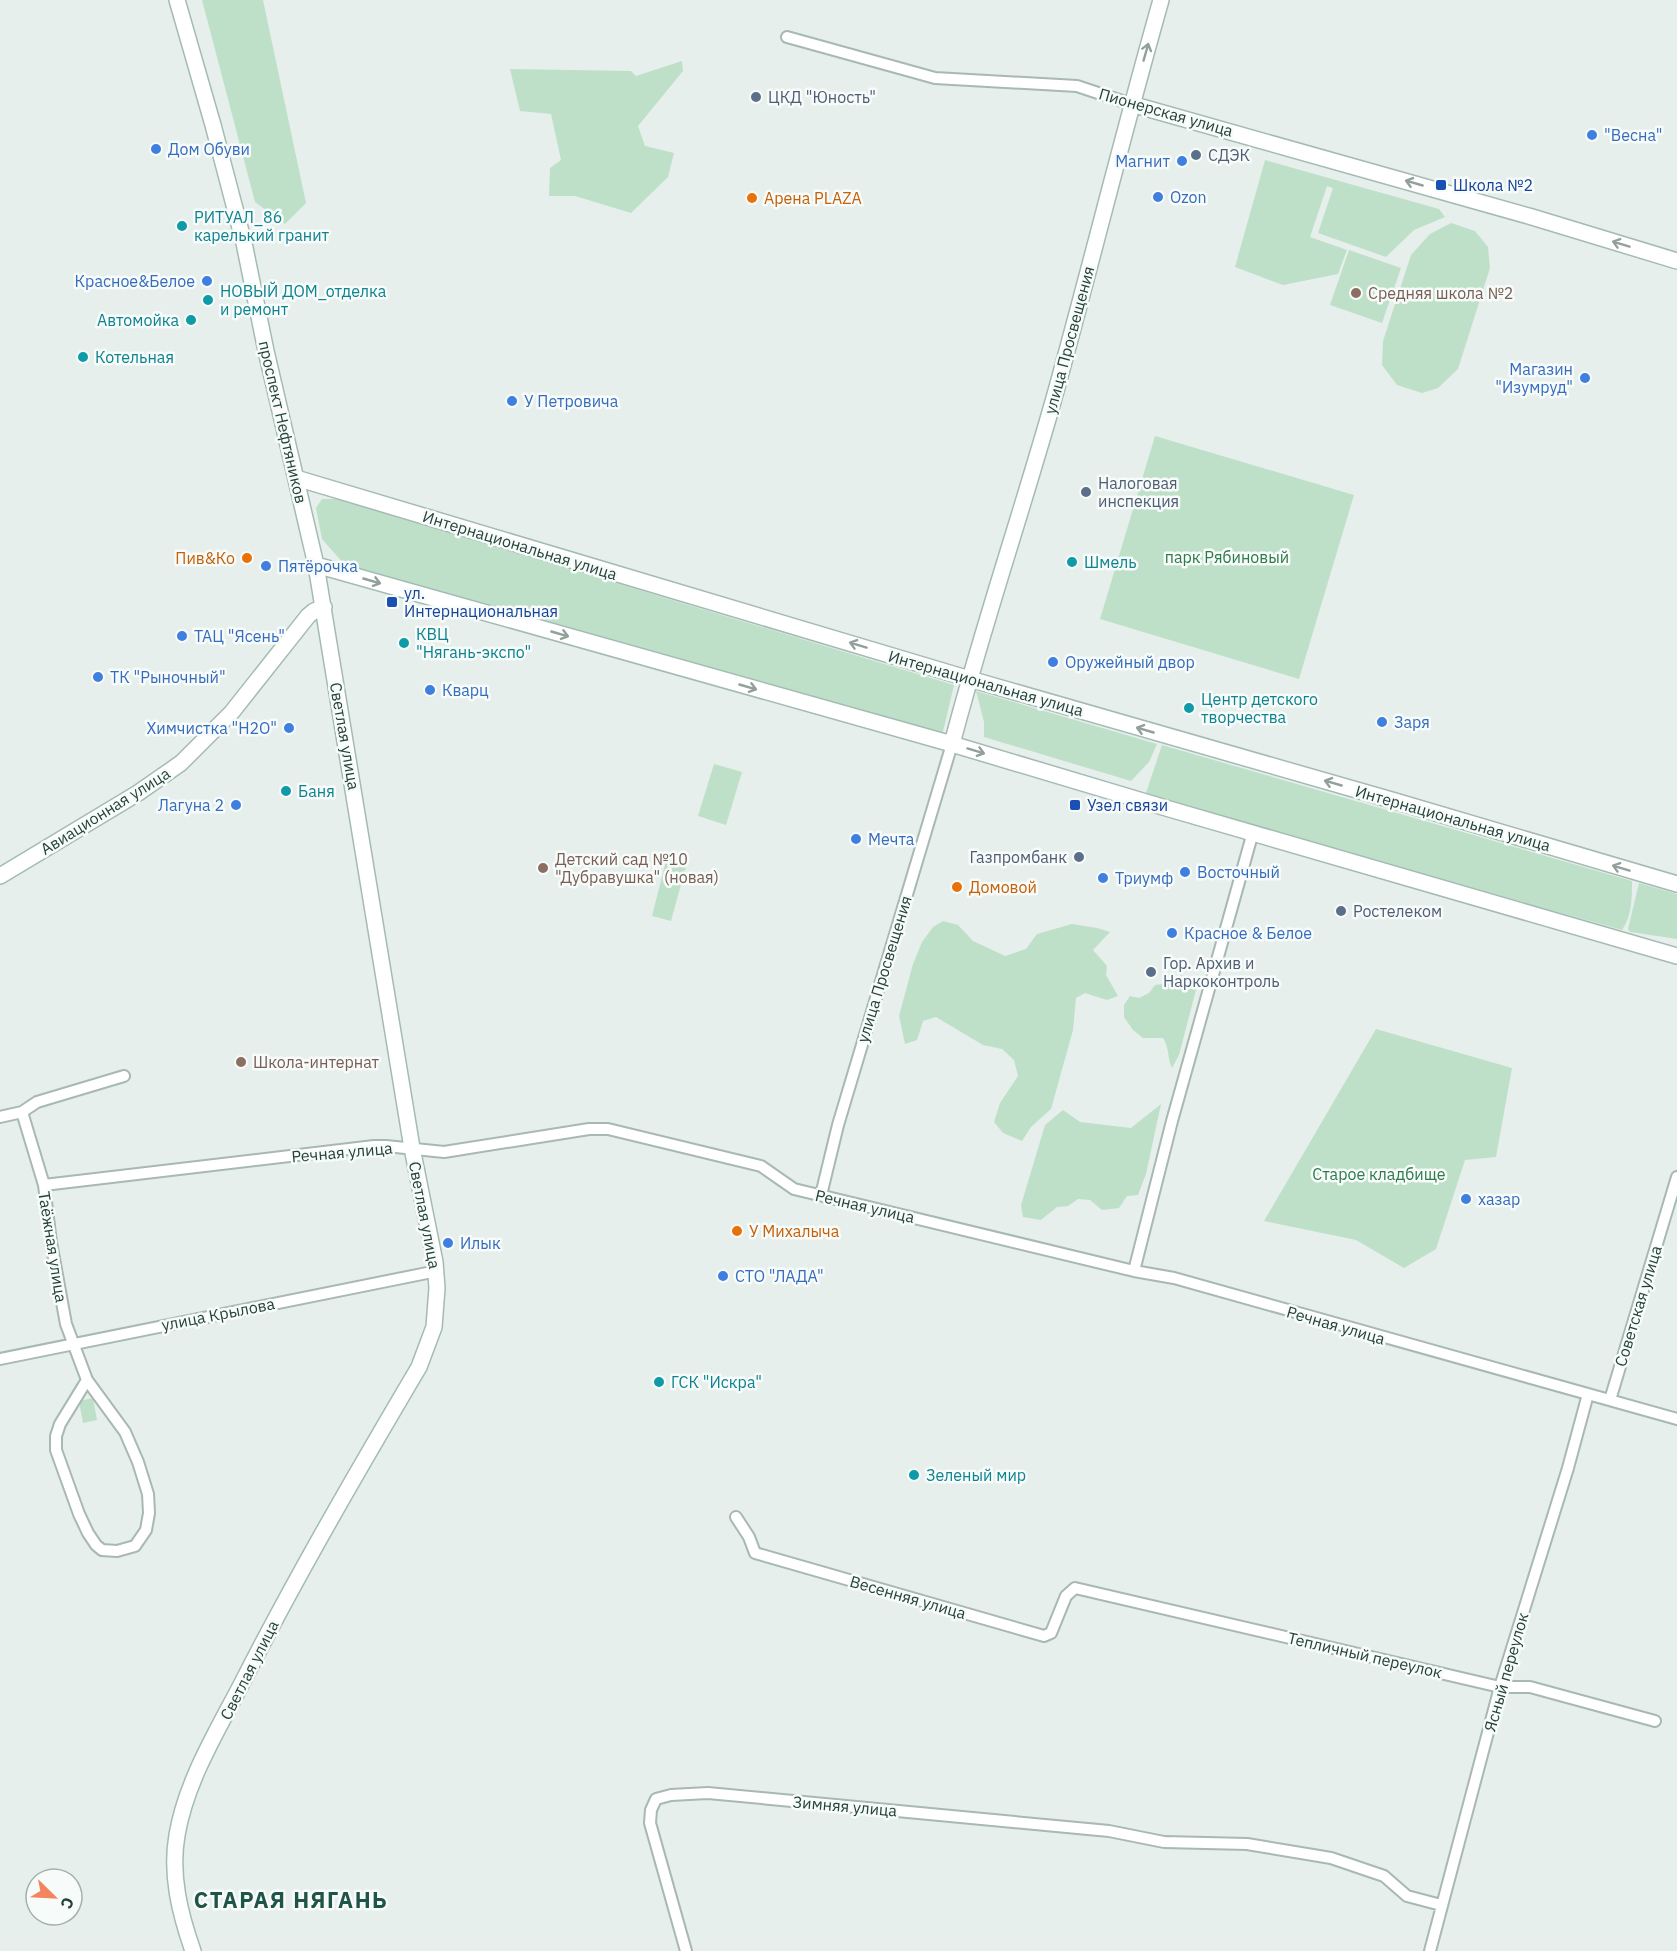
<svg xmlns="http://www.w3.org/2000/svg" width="1677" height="1951" viewBox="0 0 1677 1951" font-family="'IBM Plex Sans',sans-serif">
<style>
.green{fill:#bfe0c8}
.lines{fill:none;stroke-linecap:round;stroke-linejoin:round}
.street-casing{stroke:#a8b8b2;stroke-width:14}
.secondary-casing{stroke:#a4bbb3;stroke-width:18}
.street{stroke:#fff;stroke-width:10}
.secondary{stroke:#fff;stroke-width:15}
.oneway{stroke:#92a09c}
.service-dot{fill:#5c6f8a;stroke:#f7fbf9;stroke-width:2}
.shop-dot{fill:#3f7fe0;stroke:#f7fbf9;stroke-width:2}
.transit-dot{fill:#1a4fb4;stroke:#f7fbf9;stroke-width:2}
.food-dot{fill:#e8710a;stroke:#f7fbf9;stroke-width:2}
.culture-dot{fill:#0f9aa8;stroke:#f7fbf9;stroke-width:2}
.education-dot{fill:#8d6e63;stroke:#f7fbf9;stroke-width:2}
.labels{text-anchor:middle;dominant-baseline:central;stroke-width:5;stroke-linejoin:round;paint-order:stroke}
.service-label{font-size:16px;fill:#4e5e75;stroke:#f7fbf9;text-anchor:start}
.street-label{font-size:16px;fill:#24423a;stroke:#f7fbf9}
.shop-label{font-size:16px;fill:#366cbe;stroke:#f7fbf9;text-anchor:start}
.transit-label{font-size:16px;fill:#164399;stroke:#f7fbf9;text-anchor:start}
.food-label{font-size:16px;fill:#c56008;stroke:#f7fbf9;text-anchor:start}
.culture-label{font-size:16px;fill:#0d838f;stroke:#f7fbf9;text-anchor:start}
.education-label{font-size:16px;fill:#785e54;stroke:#f7fbf9;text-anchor:start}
.park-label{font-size:16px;fill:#2d7a4b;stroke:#f7fbf9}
.district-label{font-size:22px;font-weight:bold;letter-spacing:1.5px;fill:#1f5548;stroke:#f7fbf9}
</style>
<rect width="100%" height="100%" fill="#e6efeb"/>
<path class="green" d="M202,0H263L306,203L285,224L255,202Z
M682,61L683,71L638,126L645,146L674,153L668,177L631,213L575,196H549L550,168L561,160L551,114L520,111L510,69L631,71L636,76Z
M1265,160L1439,209L1445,217L1414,230L1386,257L1318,233L1333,188L1327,186L1310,237L1347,250L1338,274L1283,285L1235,267Z
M1451,223L1475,231L1488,247L1490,268L1458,369L1438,388L1422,393L1397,385L1382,365L1383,341L1411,255L1430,234Z
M1349,250L1401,268L1382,323L1330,305Z
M1155,436L1354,495L1299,679L1100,619Z
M322,499H337L954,685L942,736L344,564L322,539L316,508Z
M976,691L1157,744L1149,762L1131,781L984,737V722Z
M1162,745L1632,881C1632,898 1632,916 1622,930L1145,796Z
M714,764L742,772L726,825L698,816Z
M668,853L688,859L671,921L652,916Z
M1639,883L1677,894V939L1630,932L1628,929Z
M943,921L958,925L973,941L1005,956L1026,949L1037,934L1072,924L1097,928L1110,932L1093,950L1107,966L1106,975L1118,996L1107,1000L1085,993L1076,998L1073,1030L1051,1109L1031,1127L1022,1141L1003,1133L994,1122L1000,1103L1018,1076L1014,1060L1002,1049L983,1045L936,1017L923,1021L917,1040L905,1044L899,1016L913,964L922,942L933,927Z
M1181,975L1196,979L1197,986L1179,1055L1172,1068C1167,1058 1170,1049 1163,1038H1143L1133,1030L1124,1017V1005L1130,996L1139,998L1149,993L1155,985L1172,983Z
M1376,1029L1512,1068L1496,1157L1465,1160L1436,1249L1404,1268L1356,1240L1264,1221Z
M1161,1104L1146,1174L1138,1195L1127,1196L1119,1208L1102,1210L1090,1200L1078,1199L1068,1206L1057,1207L1041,1220L1023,1217L1021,1205L1045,1125L1063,1110L1080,1122L1131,1128Z
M93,1398L97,1420L83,1423L79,1401Z"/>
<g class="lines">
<defs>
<path id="street" d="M787,37L935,78L1077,86L1131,104
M22,1112L37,1102L124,1076
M0,1117L22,1112L44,1185L51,1242L66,1324L87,1380L125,1432L138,1462L148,1494L149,1513L146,1530L135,1546L117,1551L102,1550L96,1545L88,1533L79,1514L56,1450V1436L60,1424L87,1380
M44,1185L374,1146H386L444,1152L589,1129H608L761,1166L794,1189L1134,1271L1174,1278L1677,1419
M821,1195L838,1125L952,744
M1134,1271L1172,1121L1253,832
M0,1359L437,1271
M1610,1400L1677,1177
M736,1517L749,1537L755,1553L1044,1636L1051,1633L1066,1596L1075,1588L1500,1687H1530L1655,1721
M686,1951L650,1823L651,1810L656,1799L671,1795L708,1793L1109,1831L1164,1842L1247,1844L1331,1858L1384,1876L1407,1896L1441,1905
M1430,1951L1500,1687L1568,1468L1588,1394"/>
<path id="secondary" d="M177,0L213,125L244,243L266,351L316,565L412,1148L435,1262L437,1288L434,1327L419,1367C357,1472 296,1577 241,1685C216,1733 186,1782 177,1835C170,1875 180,1914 193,1951
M1131,104L1532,217L1677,261
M296,478L963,677L1395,801L1677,884
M316,565L945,742L1166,808L1677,956
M952,744C983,625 1023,509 1056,391C1092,261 1124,130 1161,0
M0,876L138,793L181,763L232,712L308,616L314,611L324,607"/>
</defs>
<use href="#street" class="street-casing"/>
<use href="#secondary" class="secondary-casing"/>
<use href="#street" class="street"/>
<use href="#secondary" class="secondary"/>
</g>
<defs><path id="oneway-shaft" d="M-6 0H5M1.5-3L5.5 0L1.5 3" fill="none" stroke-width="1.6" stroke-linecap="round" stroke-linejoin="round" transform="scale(1.5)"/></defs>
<g class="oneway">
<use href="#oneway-shaft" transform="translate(1146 52) rotate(-74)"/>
<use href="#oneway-shaft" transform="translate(1414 183) rotate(-164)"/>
<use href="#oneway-shaft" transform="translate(1621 244) rotate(-163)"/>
<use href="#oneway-shaft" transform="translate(372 581) rotate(16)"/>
<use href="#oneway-shaft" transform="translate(560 634) rotate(16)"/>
<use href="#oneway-shaft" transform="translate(858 645) rotate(-163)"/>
<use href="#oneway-shaft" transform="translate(748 687) rotate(16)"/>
<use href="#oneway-shaft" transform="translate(1145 730) rotate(-164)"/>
<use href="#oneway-shaft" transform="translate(976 751) rotate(17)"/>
<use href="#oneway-shaft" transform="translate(1333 783) rotate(-164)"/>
<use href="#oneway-shaft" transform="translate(1621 868) rotate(-163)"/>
</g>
<g class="service-dot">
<circle cx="756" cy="97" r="6"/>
<circle cx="1196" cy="155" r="6"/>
<circle cx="1086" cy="492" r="6"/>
<circle cx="1079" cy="857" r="6"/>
<circle cx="1341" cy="911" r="6"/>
<circle cx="1151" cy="972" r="6"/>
</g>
<g class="shop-dot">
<circle cx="1592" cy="135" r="6"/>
<circle cx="156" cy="149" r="6"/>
<circle cx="1182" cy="161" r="6"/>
<circle cx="1158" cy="197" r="6"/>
<circle cx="207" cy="281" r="6"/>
<circle cx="1585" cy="378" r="6"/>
<circle cx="512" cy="401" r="6"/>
<circle cx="266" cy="566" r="6"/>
<circle cx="182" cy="636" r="6"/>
<circle cx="1053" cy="662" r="6"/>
<circle cx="98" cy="677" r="6"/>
<circle cx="430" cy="690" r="6"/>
<circle cx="1382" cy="722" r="6"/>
<circle cx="289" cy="728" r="6"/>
<circle cx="236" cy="805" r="6"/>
<circle cx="856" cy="839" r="6"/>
<circle cx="1185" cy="872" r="6"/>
<circle cx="1103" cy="878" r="6"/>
<circle cx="1172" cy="933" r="6"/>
<circle cx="1466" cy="1199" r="6"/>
<circle cx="448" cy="1243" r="6"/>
<circle cx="723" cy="1276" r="6"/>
</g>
<g class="transit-dot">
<rect x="1435" y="179" width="12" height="12" rx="3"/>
<rect x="386" y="596" width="12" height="12" rx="3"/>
<rect x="1069" y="799" width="12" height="12" rx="3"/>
</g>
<g class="food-dot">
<circle cx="752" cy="198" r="6"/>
<circle cx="247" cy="558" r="6"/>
<circle cx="957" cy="887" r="6"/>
<circle cx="737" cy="1231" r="6"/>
</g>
<g class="culture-dot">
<circle cx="182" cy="226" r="6"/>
<circle cx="208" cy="300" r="6"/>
<circle cx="191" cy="320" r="6"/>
<circle cx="83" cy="357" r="6"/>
<circle cx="1072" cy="562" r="6"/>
<circle cx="404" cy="643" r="6"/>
<circle cx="1189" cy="708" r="6"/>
<circle cx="286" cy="791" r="6"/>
<circle cx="659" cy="1382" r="6"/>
<circle cx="914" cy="1475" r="6"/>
</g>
<g class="education-dot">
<circle cx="1356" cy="293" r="6"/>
<circle cx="543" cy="868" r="6"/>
<circle cx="241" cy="1062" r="6"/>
</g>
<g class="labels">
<g class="service-label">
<text x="768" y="97">ЦКД "Юность"</text>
<text x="1208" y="155">СДЭК</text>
<text x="1098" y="483">Налоговая<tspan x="1098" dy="18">инспекция</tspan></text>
<text x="1067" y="857" text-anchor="end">Газпромбанк</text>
<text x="1353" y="911">Ростелеком</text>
<text x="1163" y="963">Гор. Архив и<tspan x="1163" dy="18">Наркоконтроль</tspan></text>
</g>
<g class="street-label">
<text transform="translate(1166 112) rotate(16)">Пионерская улица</text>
<text transform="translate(1069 340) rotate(-75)">улица Просвещения</text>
<text transform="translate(283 422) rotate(77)">проспект Нефтяников</text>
<text transform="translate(520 545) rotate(17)">Интернациональная улица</text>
<text transform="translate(986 683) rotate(16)">Интернациональная улица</text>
<text transform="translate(345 736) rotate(80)">Светлая улица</text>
<text transform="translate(105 811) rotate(-32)">Авиационная улица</text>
<text transform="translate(1453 818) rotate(16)">Интернациональная улица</text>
<text transform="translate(884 969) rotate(-73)">улица Просвещения</text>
<text transform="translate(342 1152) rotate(-5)">Речная улица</text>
<text transform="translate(865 1206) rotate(13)">Речная улица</text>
<text transform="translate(425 1215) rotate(79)">Светлая улица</text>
<text transform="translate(53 1247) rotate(81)">Таёжная улица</text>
<text transform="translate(1638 1306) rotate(-73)">Советская улица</text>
<text transform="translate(218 1314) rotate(-11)">улица Крылова</text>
<text transform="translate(1336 1325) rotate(16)">Речная улица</text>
<text transform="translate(908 1597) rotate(16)">Весенняя улица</text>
<text transform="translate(1365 1655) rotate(13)">Тепличный переулок</text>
<text transform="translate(249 1670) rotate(-63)">Светлая улица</text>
<text transform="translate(1506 1672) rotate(-74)">Ясный переулок</text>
<text transform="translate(845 1806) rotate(5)">Зимняя улица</text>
</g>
<g class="shop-label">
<text x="1604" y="135">"Весна"</text>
<text x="168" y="149">Дом Обуви</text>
<text x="1170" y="161" text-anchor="end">Магнит</text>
<text x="1170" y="197">Ozon</text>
<text x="195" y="281" text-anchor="end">Красное&amp;Белое</text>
<text x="1573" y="369" text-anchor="end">Магазин<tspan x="1573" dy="18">"Изумруд"</tspan></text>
<text x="524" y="401">У Петровича</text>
<text x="278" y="566">Пятёрочка</text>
<text x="194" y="636">ТАЦ "Ясень"</text>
<text x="1065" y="662">Оружейный двор</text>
<text x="110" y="677">ТК "Рыночный"</text>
<text x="442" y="690">Кварц</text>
<text x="1394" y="722">Заря</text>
<text x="277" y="728" text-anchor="end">Химчистка "H2O"</text>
<text x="224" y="805" text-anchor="end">Лагуна 2</text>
<text x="868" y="839">Мечта</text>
<text x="1197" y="872">Восточный</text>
<text x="1115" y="878">Триумф</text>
<text x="1184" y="933">Красное &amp; Белое</text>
<text x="1478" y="1199">хазар</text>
<text x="460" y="1243">Илык</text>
<text x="735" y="1276">СТО "ЛАДА"</text>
</g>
<g class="transit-label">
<text x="1453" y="185">Школа №2</text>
<text x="404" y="593">ул.<tspan x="404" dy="18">Интернациональная</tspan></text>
<text x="1087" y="805">Узел связи</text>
</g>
<g class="food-label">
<text x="764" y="198">Арена PLAZA</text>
<text x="235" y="558" text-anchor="end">Пив&amp;Ко</text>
<text x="969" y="887">Домовой</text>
<text x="749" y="1231">У Михалыча</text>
</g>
<g class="culture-label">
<text x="194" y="217">РИТУАЛ_86<tspan x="194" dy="18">карелький гранит</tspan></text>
<text x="220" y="291">НОВЫЙ ДОМ_отделка<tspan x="220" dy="18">и ремонт</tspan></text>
<text x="179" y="320" text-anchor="end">Автомойка</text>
<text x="95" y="357">Котельная</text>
<text x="1084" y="562">Шмель</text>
<text x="416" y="634">КВЦ<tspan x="416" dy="18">"Нягань-экспо"</tspan></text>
<text x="1201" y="699">Центр детского<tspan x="1201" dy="18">творчества</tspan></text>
<text x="298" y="791">Баня</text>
<text x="671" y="1382">ГСК "Искра"</text>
<text x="926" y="1475">Зеленый мир</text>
</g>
<g class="education-label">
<text x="1368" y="293">Средняя школа №2</text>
<text x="555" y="859">Детский сад №10<tspan x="555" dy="18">"Дубравушка" (новая)</tspan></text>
<text x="253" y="1062">Школа-интернат</text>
</g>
<g class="park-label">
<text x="1227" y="557">парк Рябиновый</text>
<text x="1379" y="1174">Старое кладбище</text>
</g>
<g class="district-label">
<text x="291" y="1899">СТАРАЯ НЯГАНЬ</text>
</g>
</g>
<g transform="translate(54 1897) rotate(114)"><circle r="28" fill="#f7fbf9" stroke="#a3b1ad" stroke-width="1.5"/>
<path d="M0-4.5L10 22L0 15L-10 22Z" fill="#f4845f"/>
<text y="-9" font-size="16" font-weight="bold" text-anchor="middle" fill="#24423a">С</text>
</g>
</svg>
